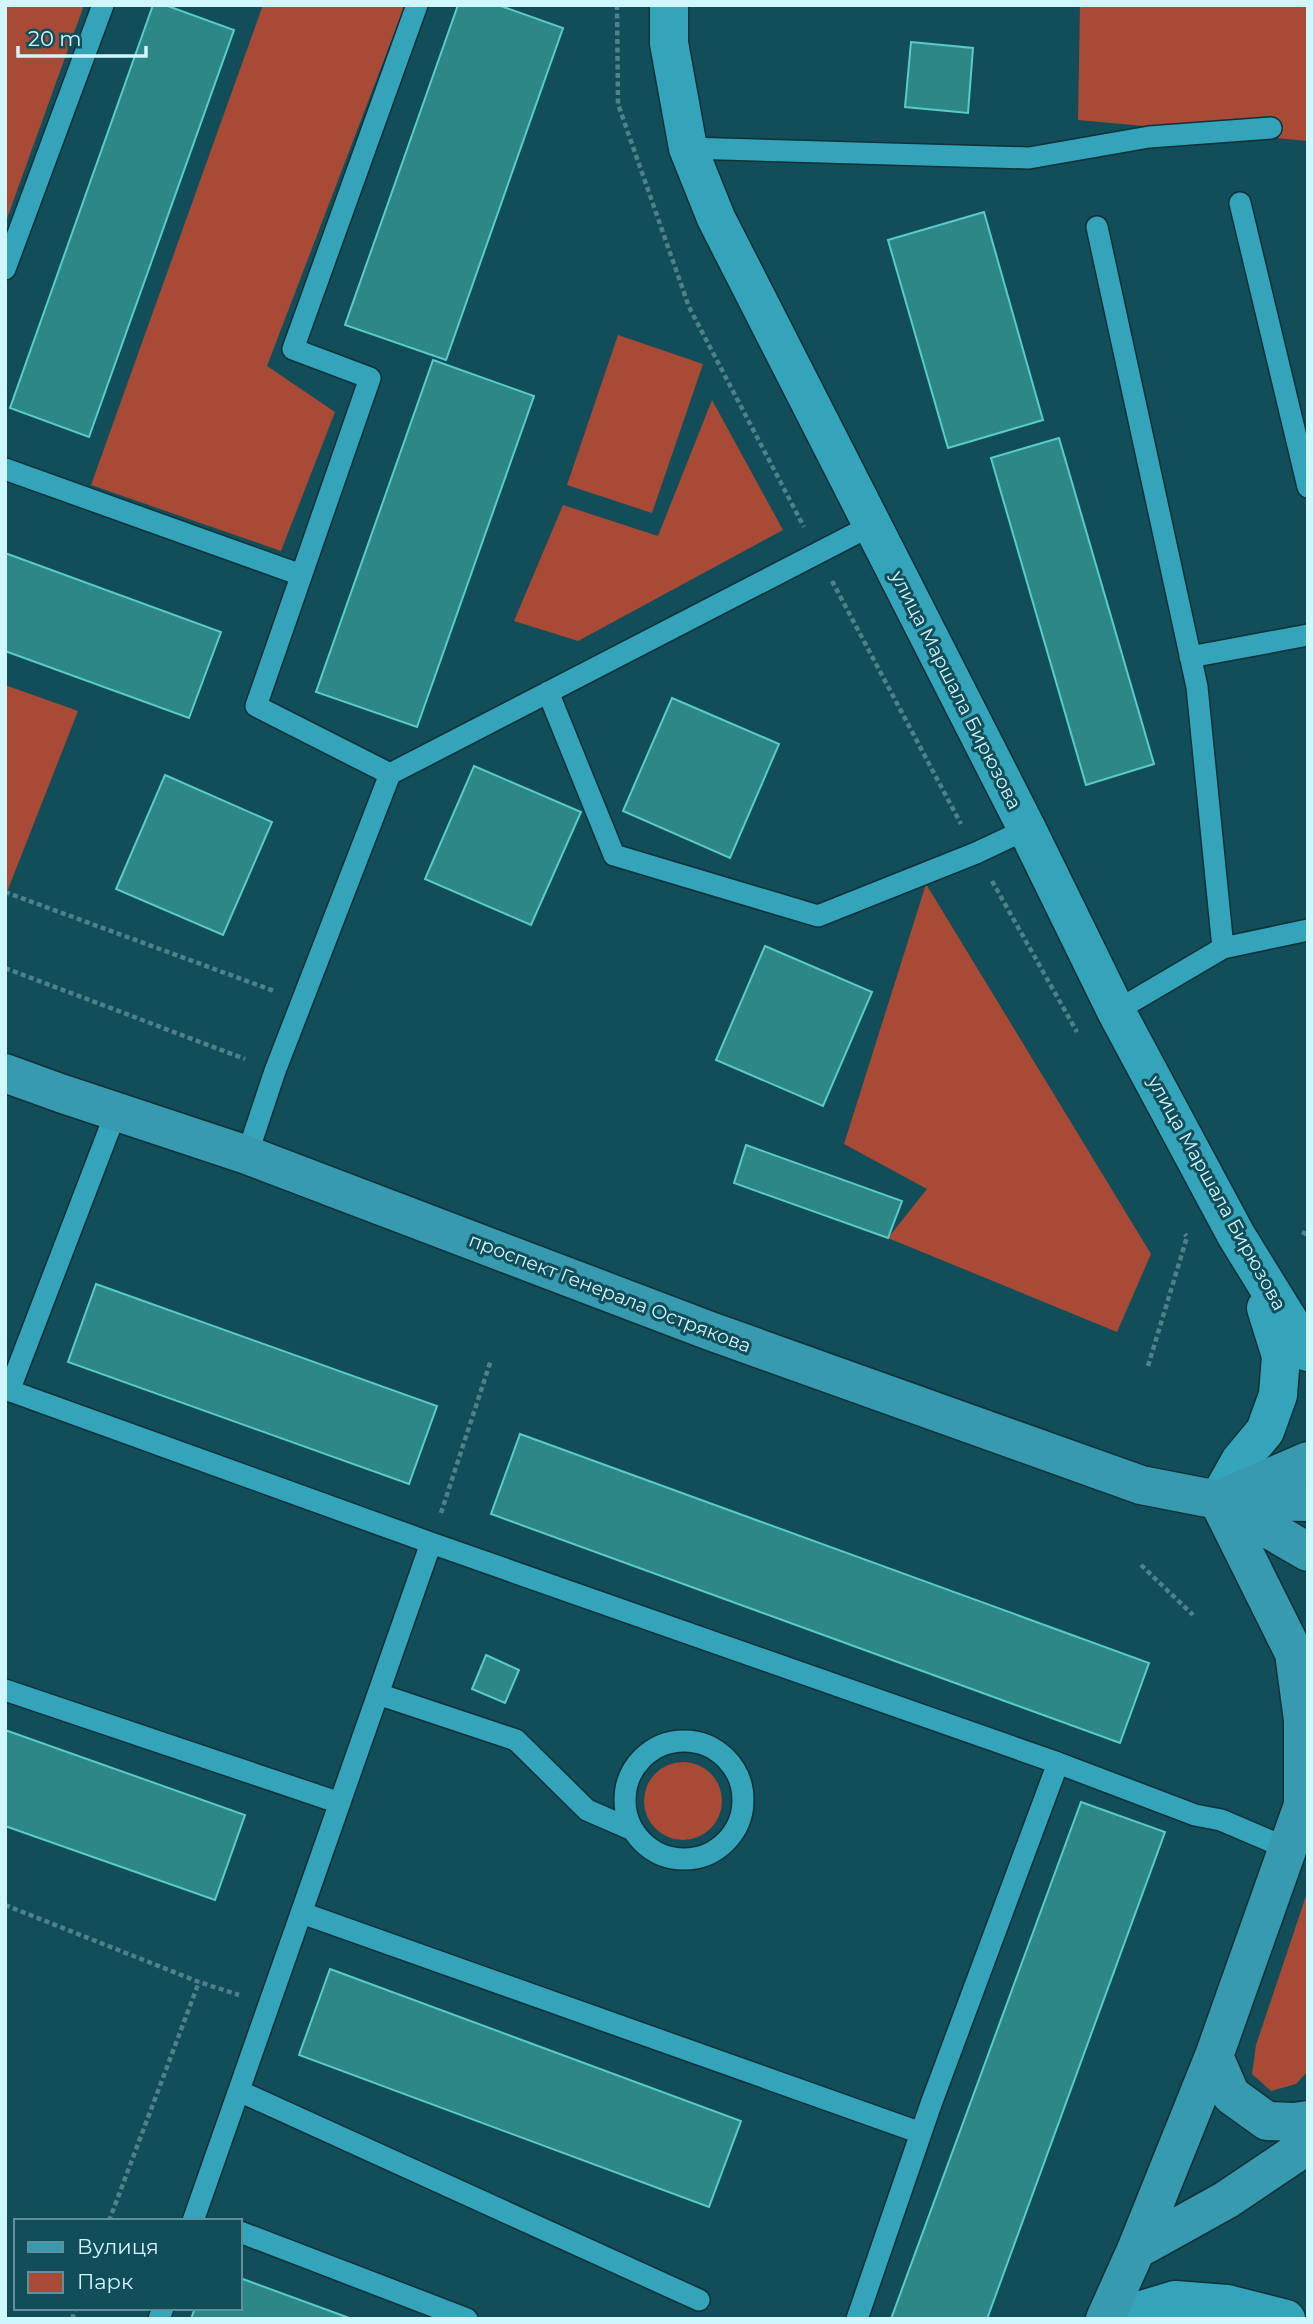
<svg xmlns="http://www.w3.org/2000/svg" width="1313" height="2324" viewBox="0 0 1313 2324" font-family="Montserrat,sans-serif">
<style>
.green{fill:#a84a36}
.building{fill:#2d8786;stroke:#59cbc9;stroke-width:2}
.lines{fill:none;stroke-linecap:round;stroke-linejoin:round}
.lane-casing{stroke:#0f3139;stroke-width:24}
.street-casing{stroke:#0f3139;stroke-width:41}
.secondary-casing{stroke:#0f3139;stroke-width:41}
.primary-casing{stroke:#0f3139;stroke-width:41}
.path{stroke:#4d828d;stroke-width:4.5;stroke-dasharray:5 3.5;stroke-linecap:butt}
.lane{stroke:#34a4ba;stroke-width:21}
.street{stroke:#34a4ba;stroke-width:38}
.secondary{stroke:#34a4ba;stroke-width:38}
.primary{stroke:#379aaf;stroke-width:38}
.labels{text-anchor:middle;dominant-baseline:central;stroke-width:6;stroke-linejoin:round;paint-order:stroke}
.street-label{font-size:19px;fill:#d0f6ff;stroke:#124e5a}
</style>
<rect width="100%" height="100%" fill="#124e5a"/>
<path class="green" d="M5,5H84L5,224Z
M263,5H405L267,366L335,412L281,551L91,485Z
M1080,5H1308V141L1078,120Z
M618,335L703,364L652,513L567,485Z
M712,400L783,530L578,641L514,621L563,505L658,536Z
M5,685L78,711L5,897Z
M926,884L1151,1254L1117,1332L888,1238L927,1189L844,1144Z
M644 1801a39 39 0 1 1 78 0a39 39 0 1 1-78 0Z
M1308,1890V2071L1296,2084L1271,2091L1252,2074L1256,2045Z"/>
<path class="building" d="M153,5H165L234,30L89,437L10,408Z
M458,5H498L563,28L446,360L345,325Z
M911,42L973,48L968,113L905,107Z
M984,212L1043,420L948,448L888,240Z
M433,360L534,396L417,727L316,692Z
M1059,438L1154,764L1086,785L991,458Z
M5,553L221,632L189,718L5,651Z
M672,698L779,744L730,858L623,811Z
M474,766L581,812L531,925L425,879Z
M165,775L272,822L223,935L116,889Z
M765,946L872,992L823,1106L716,1060Z
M746,1145L902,1201L888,1238L734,1183Z
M96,1284L437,1406L409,1484L68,1362Z
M520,1434L1149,1663L1120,1743L491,1514Z
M486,1655L519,1670L505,1703L472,1689Z
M5,1730L245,1815L215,1900L5,1826Z
M1081,1802L1165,1832L987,2319H891Z
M330,1969L741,2121L709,2207L299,2055Z
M240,2278L352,2319H191L195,2308H240Z"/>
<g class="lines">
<defs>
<path id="lane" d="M688,148L1029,158L1149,137L1271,128
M1240,203L1308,487
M1097,227L1197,687L1223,948L1116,1011
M5,269L103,5
M5,469L301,575
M1190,657L1308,635
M548,692L614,855L818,916L976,853L1027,829
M390,774L256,706L370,378L293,349L417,5
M1223,948L1308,930
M247,1155L275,1071L390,774L872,525
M5,1389L431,1543L1058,1763L1195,1815L1221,1820L1289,1849
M9,1391L116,1112
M5,1690L340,1803
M378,1694L516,1740L587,1810L633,1830
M625 1800a59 59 0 1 1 118 0a59 59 0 1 1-118 0Z
M302,1913L921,2133
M239,2091L699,2300
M193,2221L431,1543
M240,2232L467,2319
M159,2319L163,2308
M857,2319L931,2104L1058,1763"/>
<path id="street" d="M1112,2319L1175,2300L1227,2304L1286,2319"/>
<path id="secondary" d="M669,5V43L688,148L716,218L1027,829L1116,1011L1236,1235L1308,1352
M1218,1500L1240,1461L1265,1431L1278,1395L1281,1356L1266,1308"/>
<path id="primary" d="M5,1073L60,1093L247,1155L710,1331L1141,1485L1218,1500L1308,1502
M1230,1495L1308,1461
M1218,1500L1294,1653L1303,1720V1808
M1220,1501L1308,1552
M1214,2056L1231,2095L1267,2121L1294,2122L1308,2120
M1136,2250L1226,2200L1308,2145
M1105,2319L1136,2250L1214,2056L1308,1791"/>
</defs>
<use href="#lane" class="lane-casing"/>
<use href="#street" class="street-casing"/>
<use href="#secondary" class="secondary-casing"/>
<use href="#primary" class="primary-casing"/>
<path class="path" d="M617,5L618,104L689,307L804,527
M832,581L961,824
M992,881L1077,1032
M5,892L274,991
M5,968L245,1059
M1302,1232L1308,1235
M1148,1366L1187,1237L1185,1234
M441,1513L491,1360
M1141,1565L1193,1615
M5,1905L199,1982L239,1995
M109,2221L199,1982
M72,2319L76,2308"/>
<use href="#lane" class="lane"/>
<use href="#street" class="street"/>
<use href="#secondary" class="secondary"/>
<use href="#primary" class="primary"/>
</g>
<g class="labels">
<g class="street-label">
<text transform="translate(956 690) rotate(63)">улица Маршала Бирюзова</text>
<text transform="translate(1217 1193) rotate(61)">улица Маршала Бирюзова</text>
<text transform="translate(610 1293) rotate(21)">проспект Генерала Острякова</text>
</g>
</g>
<rect width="1313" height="2324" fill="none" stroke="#d0f6ff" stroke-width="14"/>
<rect x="14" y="2219" width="228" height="91" fill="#124e5a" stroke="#5e919c" stroke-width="2"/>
<rect x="28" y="2242" width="35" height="10" fill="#379aaf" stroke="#5e919c" stroke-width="2"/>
<text x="77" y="2254" font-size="21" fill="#d0f6ff">Вулиця</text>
<rect x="28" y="2272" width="35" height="21" fill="#a84a36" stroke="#5e919c" stroke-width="2"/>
<text x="77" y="2289" font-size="21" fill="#d0f6ff">Парк</text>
<path d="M18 46v10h128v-10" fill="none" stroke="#d0f6ff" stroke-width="3.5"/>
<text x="28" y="46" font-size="21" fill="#d0f6ff" stroke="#124e5a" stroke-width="5" paint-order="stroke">20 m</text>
</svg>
